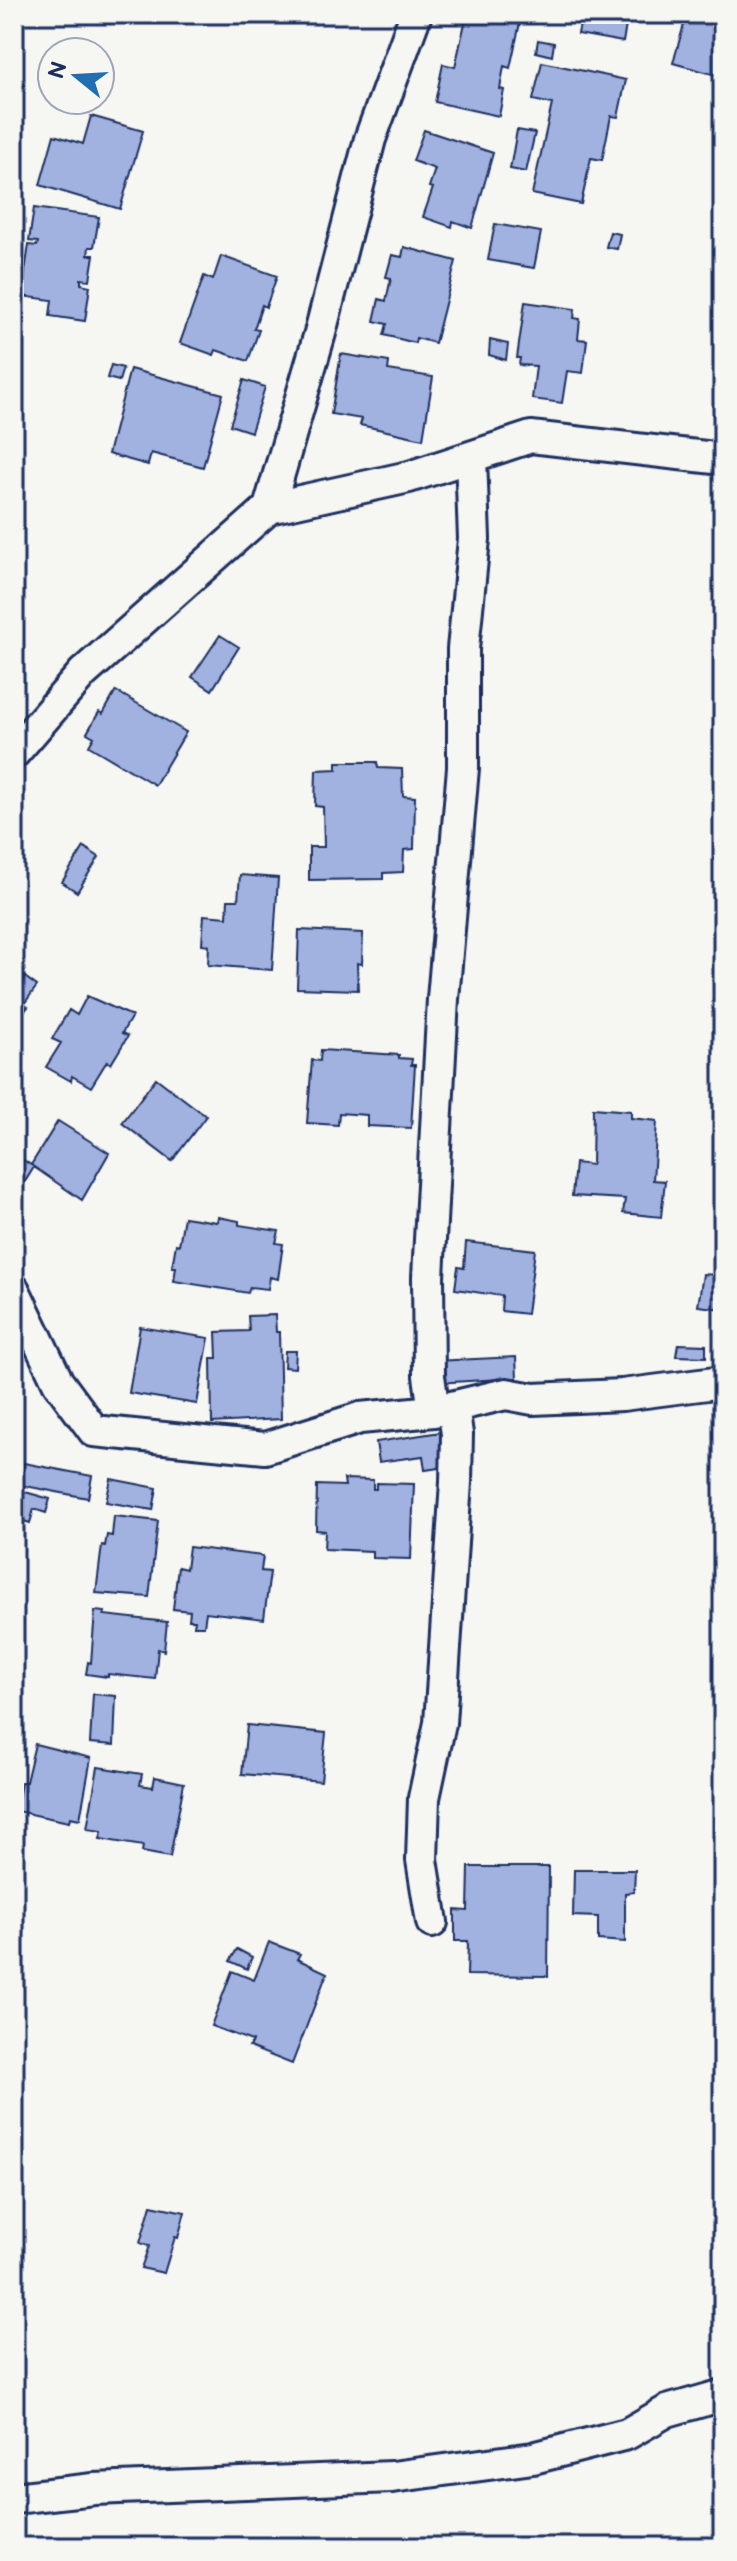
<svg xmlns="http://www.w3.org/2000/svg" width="737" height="2561" viewBox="0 0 737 2561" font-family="'Balsamiq Sans',sans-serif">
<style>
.building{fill:#a1b2e1;stroke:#1b2f5e;stroke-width:2}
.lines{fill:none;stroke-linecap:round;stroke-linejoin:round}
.street-casing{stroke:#1b2f5e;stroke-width:36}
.street{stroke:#f6f6f2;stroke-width:30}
</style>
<rect width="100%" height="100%" fill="#f6f6f2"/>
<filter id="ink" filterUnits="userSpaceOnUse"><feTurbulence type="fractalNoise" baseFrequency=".0125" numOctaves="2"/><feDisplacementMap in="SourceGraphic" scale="16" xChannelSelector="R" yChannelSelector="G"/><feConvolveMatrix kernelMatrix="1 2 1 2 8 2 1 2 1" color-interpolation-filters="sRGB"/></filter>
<g filter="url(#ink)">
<path class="building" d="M467,14H482L520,23L510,68L504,66L500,89L504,90L499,116L435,102L443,64L455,67Z
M582,14H628L623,42L578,34Z
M687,14H723V77L673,63Z
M538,40L554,43L552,56L536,52Z
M542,62L626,80L618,117L611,116L602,160L591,158L581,204L532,194L552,104L533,100Z
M91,116L143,131L120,209L40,185L54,135L83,144Z
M424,130L493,153L472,228L453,221L452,227L423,217L433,188L429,187L435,169L413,161Z
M517,130L535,133L526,172L510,169Z
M34,208L99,217L94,247H89L88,255H94L90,280L81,279V284L90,286L85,321L50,316L52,300L21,296L29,245L37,246L38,242L29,241Z
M495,224L541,232L534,268L488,260Z
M610,232L620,234L617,249L606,247Z
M404,247L456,261L435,343L416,338L415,343L384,335L387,324L374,321L379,299L386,301L391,278L386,277L392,255L402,257Z
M221,256L277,276L266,307L262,305L254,329L259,330L248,361L216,350L214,355L180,343L204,276L213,280Z
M525,302L575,309L574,318L580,319L578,339L587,340L583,373L567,371L562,403L532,399L536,366L519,365L520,358H517Z
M490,340L508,344L506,360L489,355Z
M341,354L389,362L388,370L433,377L423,439L360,425L362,419L331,414Z
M111,365L123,368L119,381L107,378Z
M130,369L223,394L203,467L151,453L148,465L108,454Z
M244,380L265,387L251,432L230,425Z
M220,635L239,647L212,690L192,677Z
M116,691L186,732L155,785L89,746L94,737L87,733L99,712L103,714Z
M337,762H377L378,768L402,769L403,796L415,797L414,849L404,850L403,872L383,873V879L309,880V847H324L323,807L315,806L316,770L337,769Z
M84,847L99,857L77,892L62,882Z
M240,875L278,878L272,970L208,965L209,945L202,944L204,915L227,917L228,900H238Z
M299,930L363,933L362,964L357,963L358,990L297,988Z
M14,969L37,986L24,1004L28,1007L14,1024Z
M87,996L132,1016L122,1033L128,1036L111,1064L107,1061L91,1087L72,1076L71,1081L46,1067L61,1043L52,1039L69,1010L77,1015Z
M321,1050L399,1055V1058L412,1059L411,1065H415L411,1128L367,1126V1115L339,1113L338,1125L307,1123L312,1060L320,1061Z
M156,1078L206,1116L172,1161L122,1123Z
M593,1108L631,1111V1118L657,1121L653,1180L665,1181L661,1217L623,1213L625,1199L572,1196L575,1163L592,1165Z
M58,1121L109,1153L82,1200L31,1165Z
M14,1154L34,1167L23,1185L14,1179Z
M184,1217L217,1222L218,1217L239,1221V1225L279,1231L276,1243L283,1244L278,1279L270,1277L268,1289L250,1287L248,1293L174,1281L176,1267H172L176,1244L179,1245Z
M466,1242L535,1250L527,1314L501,1311L502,1296L455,1289L458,1267L464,1268Z
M717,1260H723V1309L698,1306L703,1274L716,1275Z
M275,1315L276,1332H279L281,1419L212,1423L211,1358H217L216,1332L249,1331L248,1316Z
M140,1327L209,1338L197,1404L129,1393Z
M678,1344L706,1345V1357L676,1356Z
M285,1351H296L295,1368L284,1367Z
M516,1357L517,1378L436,1383L435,1361Z
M441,1432L446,1467L425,1470L423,1456L379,1462L376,1442Z
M24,1463L92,1476L88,1498L20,1485Z
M111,1479L157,1488L153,1510L106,1502Z
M344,1479L373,1480V1489H376V1483L414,1484L411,1559L372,1558V1551L324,1549L325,1531L316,1530L317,1485L345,1486Z
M18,1490L50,1499L46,1513L34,1509L30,1523L14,1518V1503Z
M114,1516L158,1521L149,1597L96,1593L102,1545L105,1546L107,1535L112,1536Z
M189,1547L263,1556L261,1571L270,1572L264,1619L206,1612L204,1626H194L195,1620H189L190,1611L173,1609L178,1567L186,1569Z
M95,1611L105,1612L104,1615L167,1622L164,1651L158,1649L155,1679L108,1674V1677L86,1674L88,1662L91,1663Z
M93,1694L116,1696L114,1745L90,1743Z
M247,1725L326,1733L321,1781L242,1774Z
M35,1744L91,1758L80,1819L70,1817L69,1822L16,1811L21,1782H26Z
M98,1767L142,1774L140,1785L153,1787L155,1777L184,1783L170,1857L142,1852L143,1846L100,1839L102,1831L87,1829Z
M469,1867H549L548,1976L467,1975L468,1941H455V1910L468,1911Z
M574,1870H635L634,1892L625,1893V1942L598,1940V1917L573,1916Z
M269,1942L300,1954L297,1959L327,1973L292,2064L249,2047L252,2041L211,2026L232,1971L254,1980Z
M237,1949L252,1957L247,1969L230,1961Z
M151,2205L185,2212L178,2238L175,2237L164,2273L141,2268L149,2246L140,2243Z"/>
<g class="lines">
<defs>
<path id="street" d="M269,508L320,333L370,139L416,14
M14,753L83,673L269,508L409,477L531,437L723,459
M14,1290L58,1382L94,1431L265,1448L360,1418L434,1411L506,1394L533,1399L622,1395L723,1382
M434,1411L429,1376L428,1277L443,999L463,768V649L474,539L471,457
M432,1922L422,1860L424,1798L440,1723L456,1482L457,1434L453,1407
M14,2498L94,2489L392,2477L533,2458L627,2434L667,2411L723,2395"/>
</defs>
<use href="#street" class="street-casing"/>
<use href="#street" class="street"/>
</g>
</g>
<rect width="737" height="2561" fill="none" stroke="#f6f6f2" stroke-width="48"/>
<rect x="24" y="24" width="689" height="2513" fill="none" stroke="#1b2f5e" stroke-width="3" filter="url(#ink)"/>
<g transform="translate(76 76) rotate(288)"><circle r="38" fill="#f6f6f2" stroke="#9ea6b7" stroke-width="2"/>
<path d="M0-6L14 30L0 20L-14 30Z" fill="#1f6fb2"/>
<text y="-12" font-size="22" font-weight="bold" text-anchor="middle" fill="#1b2f5e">N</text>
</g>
</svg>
